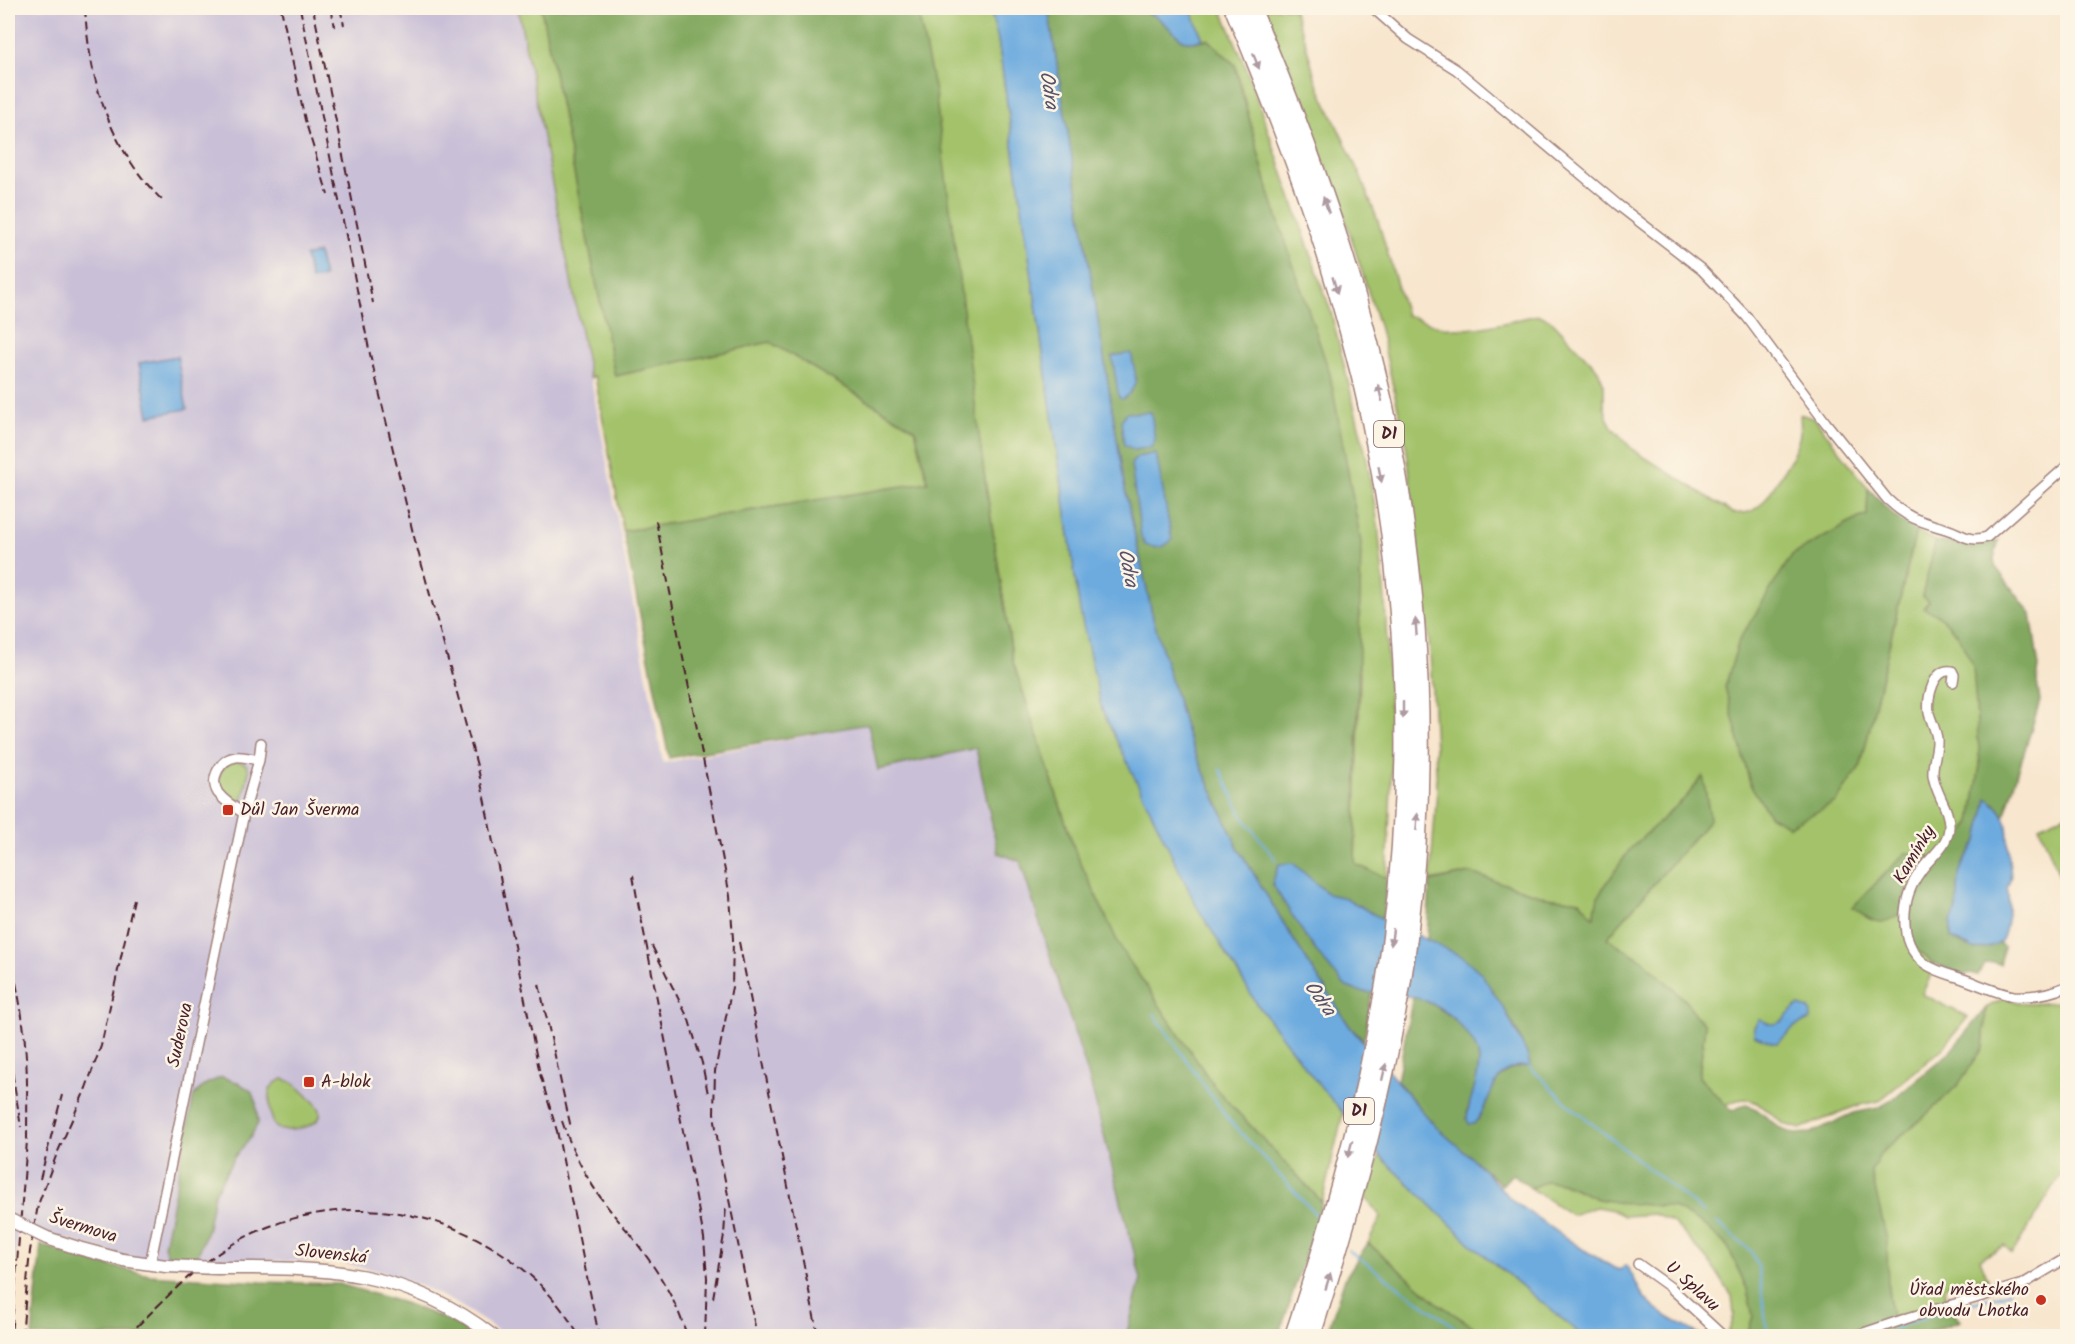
<svg xmlns="http://www.w3.org/2000/svg" width="2075" height="1344" viewBox="0 0 2075 1344" font-family="Kalam,sans-serif">
<style>
.industrial{fill:#c9bfd7}
.green{fill:#a3c26a;stroke:#76704a;stroke-width:1.5}
.forest{fill:#82a85e;stroke:#666444;stroke-width:1.5}
.water{fill:#6dabdf;stroke:#5c6585;stroke-width:1.5}
.lines{fill:none;stroke-linecap:round;stroke-linejoin:round}
.stream{stroke:#6dabdf;stroke-width:2}
.minor-casing{stroke:#a1827c;stroke-width:12}
.tertiary-casing{stroke:#a1827c;stroke-width:15}
.motorway-casing{stroke:#a1827c;stroke-width:21}
.minor{stroke:#fff;stroke-width:9}
.tertiary{stroke:#fff;stroke-width:12}
.motorway{stroke:#fff;stroke-width:18}
.rail{stroke:#4a1f2b;stroke-width:2;stroke-dasharray:9 4.5;stroke-linecap:butt}
.tertiary-bridge-casing{stroke:#a1827c;stroke-width:15;stroke-linecap:butt}
.tertiary-bridge{stroke:#fff;stroke-width:12}
.oneway{fill:#ae9aa0}
.poi-dot{fill:#c8321e;stroke:#fcf5e5;stroke-width:2}
.labels{text-anchor:middle;dominant-baseline:central;stroke-width:5;stroke-linejoin:round;paint-order:stroke}
.shield{fill:#fcf5e5;stroke:#7f5f63;stroke-width:1.5}
.shield-label{font-size:16px;font-weight:bold;fill:#4a1f2b}
.poi-label{font-size:18px;fill:#4a1f2b;stroke:#fcf5e5;text-anchor:start}
.street-label{font-size:18px;fill:#4a1f2b;stroke:#fcf5e5}
.water-label{font-size:20px;font-style:italic;fill:#56506a;stroke:#fcf5e5}
</style>
<rect width="100%" height="100%" fill="#fcf5e5"/>
<filter id="ink" filterUnits="userSpaceOnUse"><feTurbulence type="fractalNoise" baseFrequency=".0167" numOctaves="2"/><feDisplacementMap in="SourceGraphic" scale="12" xChannelSelector="R" yChannelSelector="G"/><feConvolveMatrix kernelMatrix="1 2 1 2 8 2 1 2 1" color-interpolation-filters="sRGB"/></filter>
<filter id="wash" filterUnits="userSpaceOnUse"><feTurbulence type="fractalNoise" baseFrequency=".008" numOctaves="4" result="noise"/><feDisplacementMap in="SourceGraphic" scale="24" xChannelSelector="R" yChannelSelector="G"/><feGaussianBlur stdDeviation="1.35" result="paint"/><feColorMatrix in="noise" values="0 0 0 0 0 0 0 0 0 0 0 0 0 0 0 0 0 1.4 0 .05"/><feComposite in="paint" operator="in"/></filter>
<g filter="url(#wash)">
<rect width="100%" height="100%" fill="#f8e6ce"/>
<path class="industrial" d="M8,8H518L572,277L663,763L868,724L878,770L976,747L996,848L998,853L1020,861L1090,1081L1141,1279L1126,1336H505L496,1329L459,1305L425,1288L384,1272L338,1262L308,1261H240L219,1268L150,1264L18,1225L8,1333Z"/>
<path class="green" d="M518,8H541L615,376L770,342L915,429L928,482L623,531L595,376L590,378Z
M917,8H990L998,40L1080,611L1257,1004L1343,1113L1322,1202L1216,1089L1121,949L1075,851L1013,662L984,473Z
M1190,8H1221L1247,70L1331,312L1366,455L1378,524L1385,600L1392,761L1387,878L1355,865L1360,673L1269,193L1235,65L1208,39H1203Z
M1262,8H1293L1305,41L1316,81L1359,173L1378,221L1406,315C1420,319 1434,326 1448,328C1475,332 1506,322 1533,316L1540,315L1553,322L1598,370L1604,385V405L1607,417L1612,427L1633,450L1733,513C1744,514 1751,513 1759,506C1768,499 1795,454 1798,442C1801,433 1801,424 1800,414L1815,419L1868,488L1867,516L1859,518L1792,555L1789,826L1835,802L1861,765L1916,531L1936,541L1922,596L1930,600L1940,616L1957,634L1974,666L1980,765L1971,822L1959,840L1925,872L1914,947L1933,963L1934,969L1922,994L1968,1017L1942,1049L1879,1101L1856,1106L1800,1129L1784,1124L1758,1103L1746,1099L1737,1100L1726,1105L1699,1077L1705,1024L1694,1014L1687,1002L1644,961L1607,938L1710,819L1703,777L1687,796L1594,918L1580,901L1546,897L1470,873L1430,881L1437,790L1430,650L1406,443L1380,329L1342,208Z
M237,761L246,764L249,771L243,798L238,802C217,792 210,768 237,761Z
M2067,814V880L2062,882L2039,826Z
M2004,998L2025,1004L2058,1002L2067,1016V1165L2012,1254L2004,1246L1980,1259L1988,1279H1972L1951,1282L1945,1289L1948,1304L1892,1320L1877,1198L1871,1171L1881,1153L1928,1113L1958,1084L1983,1048L1986,1008Z
M283,1079C293,1081 298,1087 306,1094C310,1099 316,1103 319,1108C329,1127 284,1134 277,1128C269,1121 270,1100 269,1091L275,1083Z
M1379,1155L1473,1246L1583,1336H1487L1440,1305L1368,1243L1381,1217L1366,1198Z
M1546,1181L1562,1183L1598,1199L1673,1207L1707,1227L1728,1247L1747,1289L1753,1316L1747,1336H1731L1728,1334L1734,1315L1732,1296L1712,1265L1674,1223L1654,1214L1624,1216L1613,1210L1596,1207L1571,1215L1531,1188Z"/>
<path class="forest" d="M541,8H917L935,92L984,473L1013,662L1075,851L1121,949L1216,1089L1322,1202L1279,1336H1126L1141,1279L1090,1081L1020,861L998,853L976,748L878,770L868,724L669,758L623,531L928,482L915,429L770,342L615,376Z
M1048,8H1137L1157,17L1183,40L1193,42L1208,39L1235,65L1269,193L1330,374L1361,542L1355,864L1387,878L1381,937L1364,1041L1350,1027L1295,942L1238,848L1188,737L1153,618L1125,489Z
M1868,488L1894,516L1916,531L1861,765L1836,802L1789,826L1769,815L1750,784L1725,687L1739,640L1792,555L1859,518L1867,516Z
M1999,540L1994,558L1995,566L2031,614L2039,667L2037,682L2040,701L2004,817L1998,806L1987,799L1978,840L1963,863L1959,875L1957,909L1951,922V938L1976,950L1999,943L2004,947L2000,964L1993,962L1984,964L1978,975L1971,973L1963,975L1933,963L1914,947L1907,920L1915,891L1925,872L1959,840L1971,822L1980,765L1973,665L1957,634L1940,616L1923,608L1929,601L1922,596L1936,541L1973,547Z
M1703,776L1710,819L1607,938L1644,961L1687,1002L1694,1014L1705,1024L1699,1077L1732,1111L1739,1107L1746,1105L1755,1108L1781,1129L1794,1134L1811,1133L1854,1113L1878,1108L1894,1099L1949,1053L1986,1008L1983,1048L1958,1085L1928,1113L1881,1153L1871,1171L1887,1240L1888,1290L1893,1325L1951,1307L1960,1321L1917,1336H1747L1753,1316L1747,1289L1728,1247L1707,1227L1673,1207L1622,1203L1598,1199L1562,1183L1546,1181L1531,1188L1512,1174L1502,1185L1436,1127L1397,1081L1413,996C1439,1004 1479,1032 1479,1063C1478,1080 1472,1097 1467,1113L1478,1120C1488,1095 1497,1064 1529,1066L1519,1035L1505,1010L1463,957L1427,940L1430,882L1470,873L1546,897L1580,901L1594,917L1598,896L1630,849L1687,796Z
M1905,853L1929,854L1906,888L1902,912C1879,929 1874,922 1853,907Z
M222,1077L239,1083L251,1091L256,1103L258,1123L249,1140L235,1156L214,1194L208,1227L198,1255L174,1257L167,1254L164,1246L194,1095L206,1084Z
M1368,1243L1440,1305L1487,1336H1326L1345,1278Z
M41,1245L94,1262L149,1275L261,1282L339,1284L404,1303L450,1321L474,1336H32Z"/>
<path class="water" d="M990,8H1048L1125,489L1153,618L1188,737L1238,848L1295,942L1350,1027L1436,1127L1475,1161L1514,1202L1581,1248L1614,1268L1620,1270L1625,1265C1635,1275 1636,1287 1644,1297C1658,1315 1683,1325 1702,1336H1583L1473,1246L1379,1155L1314,1079L1257,1004L1197,907L1102,710L1080,611L998,40Z
M1137,8H1190L1203,39L1193,42L1183,40L1157,17Z
M318,253L324,277L311,280L305,256Z
M1131,353C1135,374 1142,384 1123,399L1119,398L1112,356Z
M177,356L187,409L149,416L139,363Z
M1151,412L1155,440L1152,447L1135,450L1124,445L1121,421L1126,413Z
M1156,453L1172,540C1163,549 1156,549 1145,545L1141,537L1131,464L1137,457Z
M1987,798C2014,817 2006,832 2009,859C2010,872 2013,876 2007,888C2010,898 2008,936 1999,943C1994,947 1983,948 1976,950L1951,938V922L1957,909L1959,875L1963,863L1978,840Z
M1293,863L1328,894L1346,898L1375,915L1463,957L1481,973L1505,1010L1527,1054L1530,1066C1489,1063 1494,1102 1474,1124H1469L1467,1119C1468,1100 1479,1082 1479,1061C1479,1049 1471,1038 1463,1029C1440,1001 1418,996 1383,993C1371,993 1359,993 1347,987C1342,984 1339,978 1335,974C1310,947 1292,914 1272,884L1279,864Z
M1798,1006L1809,1009L1811,1013L1810,1020L1794,1027L1778,1043H1773L1754,1035V1027L1759,1019C1764,1020 1768,1025 1773,1024C1785,1024 1788,1011 1798,1006Z"/>
<g class="lines">
<path class="stream" d="M1220,769L1243,817L1276,860
M1154,1014L1227,1118L1320,1219
M1529,1066L1569,1105L1703,1212
M1716,1222L1751,1251L1758,1266L1768,1336
M1348,1250L1467,1336
M1887,1336L1894,1329L1913,1321L2010,1292"/>
</g>
</g>
<g filter="url(#ink)">
<g class="lines">
<defs>
<path id="minor" d="M1373,8L1408,39L1457,70L1618,205L1702,270L1747,317L1826,423L1887,499C1908,519 1920,521 1946,529C1963,534 1968,543 1987,537L2068,465
M1953,682L1954,675L1952,671C1933,667 1927,699 1929,713C1931,721 1936,730 1937,739C1938,750 1932,762 1933,775C1935,793 1950,809 1949,827C1949,845 1929,858 1920,872C1901,898 1897,941 1924,963C1936,972 1952,975 1966,980C1980,985 2000,994 2014,996C2032,997 2052,993 2068,986
M259,760L261,743
M150,1264L244,813L259,760C251,759 243,756 236,757C220,759 209,779 218,793C225,802 235,808 244,813
M1638,1264L1670,1287L1723,1336
M1855,1336L1911,1317L2023,1284L2068,1257"/>
<path id="tertiary" d="M78,1248L123,1260L166,1266
M219,1268C323,1267 407,1269 493,1336"/>
<path id="motorway" d="M1234,8C1278,113 1319,220 1349,331C1403,526 1418,736 1392,937C1374,1073 1338,1206 1294,1336
M1251,8C1317,162 1374,325 1400,492C1423,639 1426,789 1408,937C1391,1073 1352,1206 1311,1336"/>
</defs>
<use href="#minor" class="minor-casing"/>
<use href="#tertiary" class="tertiary-casing"/>
<use href="#motorway" class="motorway-casing"/>
<use href="#minor" class="minor"/>
<use href="#tertiary" class="tertiary"/>
<use href="#motorway" class="motorway"/>
<path class="rail" d="M85,8C89,79 109,148 162,200
M281,8L305,120L328,195
M300,8L370,354L413,533L479,773L540,1074L559,1138
M313,8L373,303
M331,8L335,27
M340,8L344,25
M656,521L730,896L733,939L732,987L715,1071L714,1113L719,1151L757,1336
M633,875L639,909
M638,902L704,1238L707,1278L705,1336
M739,942L818,1336
M8,943C14,976 23,1010 25,1044C28,1076 27,1109 27,1141L11,1336
M652,946L689,1020L702,1063L708,1094
M539,984L571,1128
M8,1046L21,1127
M562,1121C578,1168 599,1200 633,1237
M557,1131L599,1336
M40,1179L62,1095
M629,1233C654,1265 675,1296 687,1336
M713,1298L724,1235L726,1206
M22,1336L30,1251L38,1205L56,1156L86,1088L101,1046L134,899
M36,1336L37,1323
M127,1336C162,1303 195,1265 238,1241C357,1175 512,1218 579,1336"/>
<defs>
<path id="tertiary-bridge" d="M8,1219L47,1238L78,1248
M166,1266L219,1268"/>
</defs>
<use href="#tertiary-bridge" class="tertiary-bridge-casing"/>
<use href="#tertiary-bridge" class="tertiary-bridge"/>
</g>
<defs><path id="oneway-solid" d="M-6-.8H1V-3.2L6.5 0L1 3.2V.8H-6Z" transform="scale(1.5)"/></defs>
<g class="oneway">
<use href="#oneway-solid" transform="translate(1256 61) rotate(68)"/>
<use href="#oneway-solid" transform="translate(1326 205) rotate(-109)"/>
<use href="#oneway-solid" transform="translate(1335 285) rotate(73)"/>
<use href="#oneway-solid" transform="translate(1380 393) rotate(-104)"/>
<use href="#oneway-solid" transform="translate(1380 474) rotate(79)"/>
<use href="#oneway-solid" transform="translate(1416 627) rotate(-94)"/>
<use href="#oneway-solid" transform="translate(1403 710) rotate(90)"/>
<use href="#oneway-solid" transform="translate(1417 822) rotate(-86)"/>
<use href="#oneway-solid" transform="translate(1392 937) rotate(97)"/>
<use href="#oneway-solid" transform="translate(1384 1072) rotate(-77)"/>
<use href="#oneway-solid" transform="translate(1350 1149) rotate(105)"/>
<use href="#oneway-solid" transform="translate(1328 1281) rotate(-73)"/>
</g>
</g>
<g class="poi-dot">
<rect x="222" y="804" width="12" height="12" rx="3"/>
<rect x="303" y="1076" width="12" height="12" rx="3"/>
<circle cx="2041" cy="1300" r="6"/>
</g>
<g class="labels">
<g class="shield">
<rect x="1374" y="421" width="30" height="26" rx="4.5"/>
<rect x="1344" y="1098" width="30" height="26" rx="4.5"/>
</g>
<g class="shield-label">
<text x="1389" y="434">D1</text>
<text x="1359" y="1111">D1</text>
</g>
<g class="poi-label">
<text x="240" y="810">Důl Jan Šverma</text>
<text x="321" y="1082">A-blok</text>
<text x="2029" y="1290" text-anchor="end">Úřad městského<tspan x="2029" dy="21">obvodu Lhotka</tspan></text>
</g>
<g class="street-label">
<text transform="translate(1915 855) rotate(-59)">Kamínky</text>
<text transform="translate(181 1035) rotate(-78)">Suderova</text>
<text transform="translate(83 1228) rotate(17)">Švermova</text>
<text transform="translate(331 1255) rotate(6)">Slovenská</text>
<text transform="translate(1692 1287) rotate(42)">U Splavu</text>
</g>
<g class="water-label">
<text transform="translate(1048 90) rotate(81)">Odra</text>
<text transform="translate(1127 568) rotate(79)">Odra</text>
<text transform="translate(1319 999) rotate(54)">Odra</text>
</g>
</g>
<rect width="2075" height="1344" fill="none" stroke="#fcf5e5" stroke-width="30"/>
</svg>
